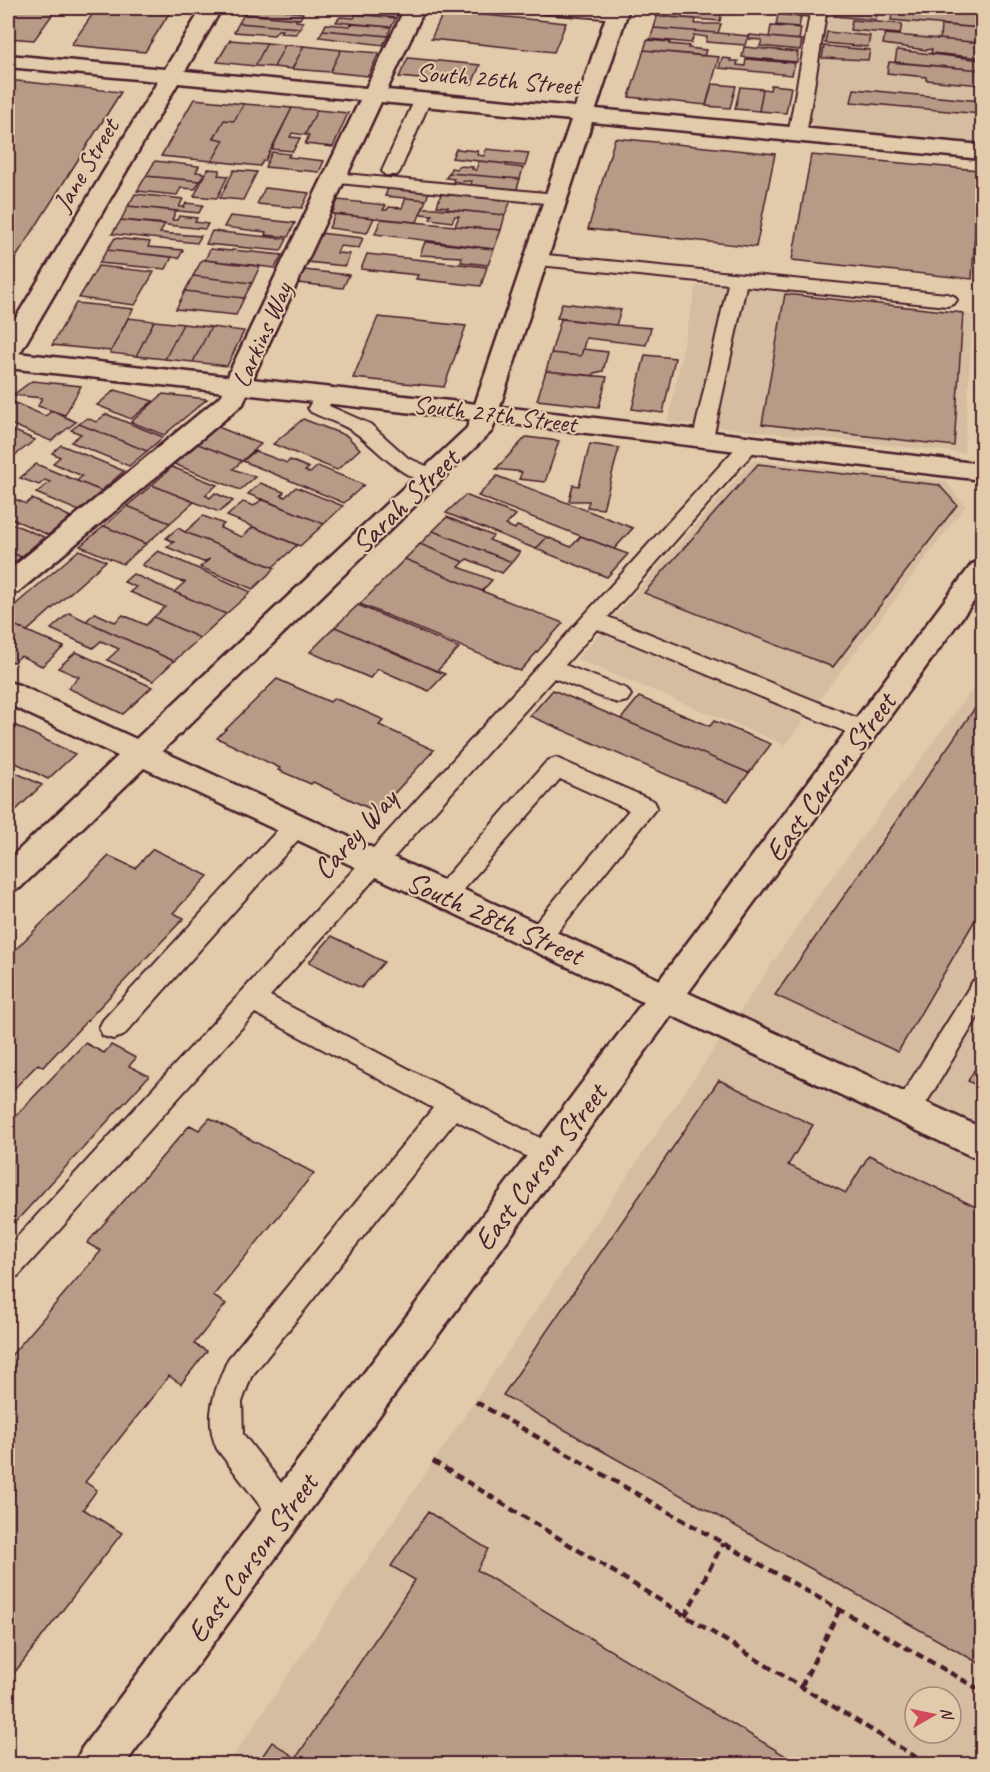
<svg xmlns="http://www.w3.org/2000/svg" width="990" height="1772" viewBox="0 0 990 1772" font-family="Caveat,sans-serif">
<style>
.built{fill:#d4bda0;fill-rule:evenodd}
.building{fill:#b79b87;stroke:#4a1f2b;stroke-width:1.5}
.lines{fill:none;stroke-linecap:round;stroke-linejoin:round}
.lane-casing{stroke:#4a1f2b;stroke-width:4}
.street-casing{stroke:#4a1f2b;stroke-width:5}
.secondary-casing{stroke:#4a1f2b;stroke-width:5}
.primary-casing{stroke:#4a1f2b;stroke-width:5}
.path{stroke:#4a1f2b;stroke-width:4.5;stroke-dasharray:8 5;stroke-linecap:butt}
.lane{fill:#e1cbaa;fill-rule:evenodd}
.street{fill:#e1cbaa;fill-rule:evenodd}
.secondary{fill:#e1cbaa;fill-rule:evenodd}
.primary{fill:#e1cbaa;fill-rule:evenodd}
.labels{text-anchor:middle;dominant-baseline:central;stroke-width:4.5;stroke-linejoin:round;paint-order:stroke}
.far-street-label{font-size:26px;fill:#4a1f2b;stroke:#e1cbaa}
.street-label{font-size:30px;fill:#4a1f2b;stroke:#e1cbaa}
</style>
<rect width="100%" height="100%" fill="#e1cbaa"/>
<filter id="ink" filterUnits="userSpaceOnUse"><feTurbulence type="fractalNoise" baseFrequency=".0167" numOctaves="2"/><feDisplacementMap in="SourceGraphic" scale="12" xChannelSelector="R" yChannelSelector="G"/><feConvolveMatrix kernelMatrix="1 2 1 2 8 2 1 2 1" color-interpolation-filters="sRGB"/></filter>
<g filter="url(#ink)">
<path class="built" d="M818,8H982V153L793,135Z
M713,285L963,313L973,316L964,453L668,422L696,286Z
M753,460L945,481L965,506L785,745L577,659Z
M982,677V1764H228L814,902ZM915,1697H951V1733H915Z"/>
<path class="building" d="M18,8H57L34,40L8,38V22Z
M97,8H175H166L164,11L170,12L145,52L71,45Z
M246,8L289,9L287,11L303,13L300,19L243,14Z
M330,8H386L400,9L396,18L356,14L357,12L329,9Z
M657,8H682V10L722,12L720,21L655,16Z
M745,8H810L808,17L744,11Z
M835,8H859L878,9L876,20L834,16Z
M893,8L982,14V28L891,20Z
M908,8H982V14L911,8Z
M444,11L566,23L554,52L431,39Z
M244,14L297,19L296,21L303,22L300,28L239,23Z
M356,14L396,18L391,27L336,22L340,17L354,18Z
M778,14L801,17L799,27L776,25Z
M657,16L696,19L695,24H721L718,33L654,28Z
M852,20L902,24L900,34L850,30Z
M239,23L300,28L296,34L280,33L282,30H278L274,35L234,32Z
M326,24L350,26L351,24L391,27L388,36L323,30Z
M941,25L982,28V43L940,39Z
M771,26L801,28L799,40L769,37Z
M654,28L718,33L748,36L745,45L706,42L707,37L694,35L691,43L650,39Z
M323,30L388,36L383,45L319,37Z
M827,32L870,36L868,47L825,43Z
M885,34L982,43V58L931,53L932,49L926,50L883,44Z
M750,35L769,37L802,40L800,50L760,46L762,40L749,39Z
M230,40L267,43L255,66L217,62Z
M647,40L670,42L669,44L689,46L688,48L706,50L704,56L644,50Z
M267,43L285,45L274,67L255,66Z
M285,45L304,46L292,69L274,67Z
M304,46L341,50L330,72L292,69Z
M824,46L870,50L868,60L822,58Z
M744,47L798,52L797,62L742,57Z
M341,50L379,53L368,76L330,72Z
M644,50L719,57L706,105L629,97Z
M897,50L982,60V70L895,62Z
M408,58L480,65L472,84L399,77Z
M722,58L731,59L730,61H738L737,65L745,66L746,59L795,63L792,75L719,68Z
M889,62L982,70V85L926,80V77L887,73Z
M8,80L121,92L8,270Z
M712,84L736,86L730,108L706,106Z
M771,85L791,87L786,113L759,111L763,89L770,90Z
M740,87L763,89L759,111L735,109Z
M854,89L981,101L980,114L851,102Z
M194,99L244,104L234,121L224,120L214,138L224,140L212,161L161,156Z
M244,104L292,108L265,161H263L260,166L212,161L224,140L214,138L224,120L234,121Z
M292,108L317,110L305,135L292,133L290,137L300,138L293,151L272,149Z
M317,110L348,113L333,147L305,144L309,135H305Z
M615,138L775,154L756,247L588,229Z
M456,149L478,151L477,155L484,156L486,149L529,153L525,166L452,158Z
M272,152L290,154L288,157L324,161L319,172L265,167Z
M811,155L979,170L972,279L792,260Z
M155,161L199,166L196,172L204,173L200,181L146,176Z
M479,161L507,164L506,166L523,168L520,179L449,173L451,168L457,169L458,166L473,167L472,169L476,170Z
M208,169L220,170L218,175L228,176L217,198L194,196Z
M234,170L257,172L243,200L220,198Z
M449,173L520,179L516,192L470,187L472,181L453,182L454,179L446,178Z
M146,176L200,181L195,189L181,188L177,195L137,191Z
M389,186L430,190L426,200L385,196Z
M265,188L309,193L302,208L257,204Z
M453,192L512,198L505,215L447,209L448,207L437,206L441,194L451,195Z
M135,194L183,199L179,207H184L186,203L203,205L199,213L128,206Z
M406,198L426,200L417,222L332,214L338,200L386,205L383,210H387L389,207L402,208Z
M128,206L176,211L172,220H177L179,216L197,218L195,222L208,224L205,229L121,220Z
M423,208H434L505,215L501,230L455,226L459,216H455L452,222L430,219L432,215L420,214Z
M335,214L374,218L367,233L329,228Z
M230,216L295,223L288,237L265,235L266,232L224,227Z
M381,219L455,226L501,230L494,249L375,234Z
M121,220L165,224L160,233L201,236L197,243L112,234Z
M212,231L287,239L281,251L206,244Z
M319,233L363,238L359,248L340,246L337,253L350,254L345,266L307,262Z
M115,238L150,242L148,247L183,250L179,258L107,250Z
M425,242H426L494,249L488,265L461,262L462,257L420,255Z
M210,249L231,251L232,250L282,255L275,268L205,260Z
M107,250L172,257L166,269L99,263Z
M367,254L487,267L481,286L416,279L418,275L361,269Z
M202,260H205L260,266L252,283L193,276Z
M98,266L154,272L135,305L79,298Z
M304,270L349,275L343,288L298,283Z
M193,276L252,283L244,298L185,291Z
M185,291L244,298L236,315L176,309Z
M785,294L963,313L954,446L762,424Z
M76,303L133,309L111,351L52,345Z
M562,303L621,310L616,325L557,318Z
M378,317L466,326L444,387L353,378Z
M128,318L154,321L136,356L110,353Z
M561,319L616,325L651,328L646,345L586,338L581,356L551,353Z
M154,321L183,324L165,359L136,356Z
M183,324L211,327L193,362L165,359Z
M211,327L244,331L227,366L193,362Z
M583,349L608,352L603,371L594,373L593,376L546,371L551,353L581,356Z
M645,355L675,358L663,413L632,409Z
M546,371L607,377L599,407L537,400Z
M32,381L81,386L65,415L38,406L42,398L13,395Z
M115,390L153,401L131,419L97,405Z
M163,394L207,399L164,435L131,422Z
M8,400L45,416L52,411L76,422L51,441L8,423Z
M106,414L163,437L147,451L79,424L87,418L96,422Z
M303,419L347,436L360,449L337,470L273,444Z
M79,424L147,451L129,466L71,442L81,434L71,430Z
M218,427L261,444L242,461L198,444Z
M8,428L35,440L14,456L8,454Z
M526,437L559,441L545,482L519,479L522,472L496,469Z
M198,444L242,461L233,469L255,477L240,490L174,464Z
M590,444L619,448L603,509L587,507L589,501H569L573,485L579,486Z
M61,445L124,471L101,491L77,481L82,476L53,463L60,457L52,453Z
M255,451L287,463L290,460L309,468L305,471L310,473L318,466L364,485L344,503L243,461Z
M36,464L77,481L102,491L79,511L36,493L50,482L45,480L39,485L20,478Z
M758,464L939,485L957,505L833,667L644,593Z
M172,467L217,485L205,495L210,498L215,493L233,501L219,512L152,485Z
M497,476L633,528L614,549L478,496Z
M260,483L284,492L281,495L285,497L296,487L343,506L324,524L248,494Z
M152,485L194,502L170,523L127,506Z
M465,495L516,515L506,525L515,529L517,526L547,537L536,549L446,513Z
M8,496L26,504L32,499L71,517L48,535L8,517Z
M262,499L324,524L300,546L227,516L243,502L254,506Z
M127,506L170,523L146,544L104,526Z
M203,516L224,524L220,528L242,537L253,527L297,545L273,567L185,532Z
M447,517L493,536L489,540L520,552L512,562L433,531Z
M8,522L44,537L21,557L8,550Z
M104,526L146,544L123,564L80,546Z
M178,528L185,532L275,568L253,589L200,567L210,559L203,562L167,547L174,542L166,538Z
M433,531L512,562L502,573L467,559L464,562L420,544Z
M581,536L614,549L628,554L607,577L536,549L547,537L571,547Z
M420,544L464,562L459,567L492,580L482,591L405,559Z
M8,550L21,557L8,568Z
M79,550L106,561L27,631L8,622V611Z
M158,551L251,592L226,614L174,592L185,582L179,581L142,565Z
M405,559L482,591L563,623L520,671L360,604Z
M133,574L174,592L226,614L200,638L154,617L165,607L130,592L136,587L124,582Z
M358,605L459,648L437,671L335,627Z
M69,613L86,621L174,661L153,681L107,660L119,649L101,641L93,648L51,629Z
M95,613L115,622L123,615L146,625L154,617L200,638L174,661L86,621Z
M8,622L27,631L64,647L42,666L21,656L13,662L8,659Z
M335,627L437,671L445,674L429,691L378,669L370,678L310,652Z
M76,652L152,687L123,714L68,688L79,677L58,668Z
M277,679L330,702L334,698L384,720L379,725L434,750L377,812L313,782L311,784L278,770L280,768L217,738Z
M553,690L621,719L749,773L728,801L530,716Z
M639,697L710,726L714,721L771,744L749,773L621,719Z
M982,698V908L898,1052L775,995Z
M8,722L75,754L48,779L8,759Z
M8,769L42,785L16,810L8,806Z
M153,849L208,876L173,913L184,918L43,1067L38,1064L8,1095V957L109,856L135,868Z
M332,936L384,962L361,988L309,962Z
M85,1043L104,1053L111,1045L136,1058L129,1066L149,1076L8,1230V1124Z
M982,1056V1088L968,1081Z
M719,1080L813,1125L788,1165L846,1193L869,1155L982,1210V1665L503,1395Z
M210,1118L314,1173L213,1296L226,1304L194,1344L207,1351L181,1384L169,1376L85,1482L97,1490L83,1509L122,1533L8,1681V1359L101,1251L87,1243L190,1125L199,1130Z
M428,1512L488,1549L477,1570L799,1764H257L272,1742L296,1758L415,1580L391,1566Z"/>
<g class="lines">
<defs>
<path id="lane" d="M534,8C550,6 616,4 625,14L617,19L542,13Z
M811,8H827L806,135L803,139H791L788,135Z
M422,96L428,97L430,101L400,171L397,175H385L382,171L414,101L416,97Z
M334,173L556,194L562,195L565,199L562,203L556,204L328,182L325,178L328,174Z
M536,254L947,294L954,296L957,300L954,304L947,306L746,286L713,438L710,442L703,444L696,442L693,438L728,284L529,264L527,260L529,256Z
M324,389L331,391L334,395L329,406L370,424L408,458L438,471L442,476L438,481C409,488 378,449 357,434C344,424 325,419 311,412L308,408L317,391Z
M750,438L757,440L760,444L757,448L608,617L872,724L876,730L872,736L864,738L856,736L597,629L565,665L627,689L631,695L627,701L619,703L611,701L554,678L270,996L559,1148L563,1156L559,1164L549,1168L456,1120L251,1377L242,1402L243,1434L296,1502L301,1513L296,1524L285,1528L274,1524L217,1449C203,1418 215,1389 228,1359L433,1108L255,1013L18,1276L8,1280V1247L365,857L743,440Z
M556,758L654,801L657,807L547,945L538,948L529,945L525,938L529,931L629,810L560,779L452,902L443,905L434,902L430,895L547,761Z
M296,817L305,820L308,826L305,832L123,1036L113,1039L103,1036L99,1028L103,1020L287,820Z
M982,978V1010L918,1117L908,1120L898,1117L894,1109L898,1101L973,981Z"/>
<path id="street" d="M202,8H222L185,71L366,88L405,8H425L387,90L575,107L609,8H629L596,109L982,145V159L592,122L492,431L162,751L982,1128V1159L969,1155L144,768L20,888L8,891V860L118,756L8,704V682L19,685L136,739L467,428L571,120L381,102L256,371L243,404L18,592L8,594V571L222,395L230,371L360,100L178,83L21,351L17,356L8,359V331L158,81L8,67V55L165,69Z"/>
<path id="secondary" d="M8,352L486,405L982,464V480L486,421L8,368Z"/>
<path id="primary" d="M982,561V590L125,1764H75L82,1748L972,564Z"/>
</defs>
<use href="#lane" class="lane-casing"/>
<use href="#street" class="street-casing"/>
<use href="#secondary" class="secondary-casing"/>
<use href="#primary" class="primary-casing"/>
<path class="path" d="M476,1402L982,1691
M433,1461L927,1764
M685,1616L723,1543
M801,1687L840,1609"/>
<use href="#lane" class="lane"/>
<use href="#street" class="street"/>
<use href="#secondary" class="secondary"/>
<use href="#primary" class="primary"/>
</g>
</g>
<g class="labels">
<g class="far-street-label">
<text transform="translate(498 79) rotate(5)">South 26th Street</text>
<text transform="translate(86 165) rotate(-59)">Jane Street</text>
<text transform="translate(262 335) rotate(-66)">Larkins Way</text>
<text transform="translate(495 414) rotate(7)">South 27th Street</text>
</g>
<g class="street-label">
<text transform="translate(405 501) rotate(-44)">Sarah Street</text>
<text transform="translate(830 777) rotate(-54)">East Carson Street</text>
<text transform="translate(355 834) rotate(-48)">Carey Way</text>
<text transform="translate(495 918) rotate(24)">South 28th Street</text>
<text transform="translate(540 1167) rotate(-53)">East Carson Street</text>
<text transform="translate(252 1558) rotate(-54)">East Carson Street</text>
</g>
</g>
<rect width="990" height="1772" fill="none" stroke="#e1cbaa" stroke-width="30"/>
<rect x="15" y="15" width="960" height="1742" fill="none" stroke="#4a1f2b" stroke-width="2" filter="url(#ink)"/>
<g transform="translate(933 1715) rotate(81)"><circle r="28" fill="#e1cbaa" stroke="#a58677" stroke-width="1.5"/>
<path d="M0-4.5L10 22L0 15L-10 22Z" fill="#d1495b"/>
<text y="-9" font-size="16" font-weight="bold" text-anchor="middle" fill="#4a1f2b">N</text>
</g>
</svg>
